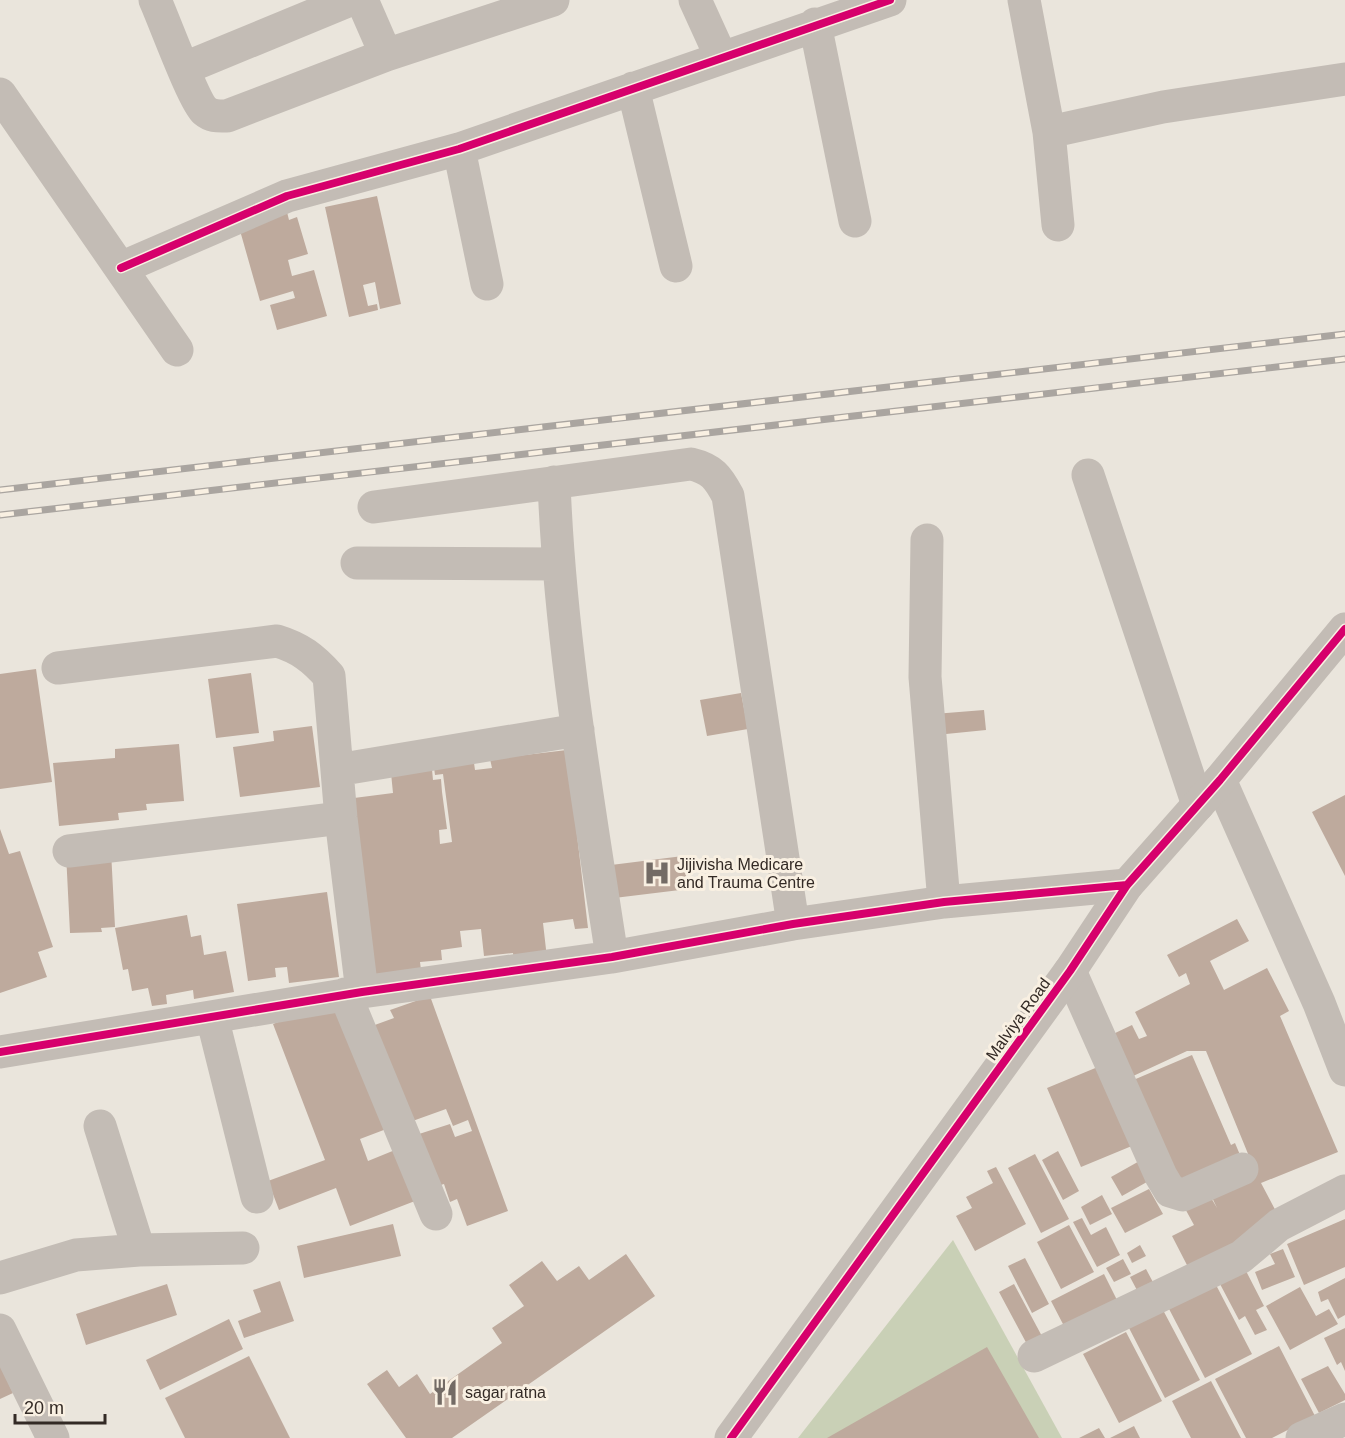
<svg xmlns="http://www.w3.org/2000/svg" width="1345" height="1438" viewBox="0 0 1345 1438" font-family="Arial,sans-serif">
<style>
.green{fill:#c9d0b6}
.building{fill:#beaa9d}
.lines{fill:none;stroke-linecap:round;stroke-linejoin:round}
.minor{stroke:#c3bcb5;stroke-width:33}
.tertiary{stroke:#c3bcb5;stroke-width:33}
.rail-casing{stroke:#aaa5a0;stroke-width:7}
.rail{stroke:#f9f0e2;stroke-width:4.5;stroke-dasharray:14;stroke-linecap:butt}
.cycleway-casing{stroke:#f9f0e2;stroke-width:11}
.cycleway{stroke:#d6006c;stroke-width:8}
.labels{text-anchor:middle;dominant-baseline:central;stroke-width:6;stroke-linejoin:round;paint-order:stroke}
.poi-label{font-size:16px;fill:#332a25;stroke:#f9f0e2;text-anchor:start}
.street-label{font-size:16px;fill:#332a25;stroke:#f9f0e2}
</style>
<rect width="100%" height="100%" fill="#eae5dc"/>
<path class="green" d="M953,1240L1062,1438H798Z"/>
<path class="building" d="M377,196L401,304L380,309L375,282L363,285L368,306L377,304L378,310L349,317L325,207Z
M287,212L289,220L297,217L308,254L288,260L292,276L314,270L327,316L277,330L270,305L295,298L293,291L260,301L239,227Z
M36,669L52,782L0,789V674Z
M251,673L259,733L216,738L208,679Z
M741,693L748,729L707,736L700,700Z
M984,710L986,730L936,735L934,714Z
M312,726L320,787L240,797L233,747L274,741L273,731Z
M179,744L184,801L146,804L147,810L118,813L119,820L59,826L53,763L115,758V749Z
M567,750L588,928L575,929L573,919L543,923L547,958L514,962L513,953L484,956L481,929L460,931L462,947L441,950L442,960L420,962L421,970L371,976L354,798L393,793L391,773L431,759L433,780L441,779L442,792L447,829L439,830L440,844L452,842L443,774L435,775L433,760L473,756L475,770L492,768L490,759Z
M1345,795V876L1312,812Z
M0,829L9,854L20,851L53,947L38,952L47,977L0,993Z
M111,851L115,927L101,928L102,932L70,933L66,853Z
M683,856L688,889L606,899L603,866Z
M327,892L339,977L289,983L287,967L275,968L276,977L248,981L237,904Z
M187,915L191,937L201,935L204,955L226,951L234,992L194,999L193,990L166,995L167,1004L152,1006L148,988L132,991L128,969L123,970L115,928Z
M1237,919L1249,941L1210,961L1224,990L1267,968L1289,1011L1280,1016L1338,1152L1261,1183L1280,1219L1188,1267L1172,1236L1194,1225L1182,1203L1207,1191L1217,1208L1208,1189L1253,1166L1206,1051H1187L1131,1077L1111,1035L1132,1025L1139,1039L1147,1036L1135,1012L1190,984L1186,973L1179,977L1167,955Z
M430,996L508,1211L467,1226L457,1199L450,1202L444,1184L434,1187L419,1134L450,1124L455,1137L472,1131L468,1120L453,1126L446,1109L407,1123L372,1026L394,1018L390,1010Z
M339,999L389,1128L360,1139L368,1161L395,1150L415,1201L350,1226L336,1188L279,1210L268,1181L325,1160L273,1024Z
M1192,1055L1231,1145L1235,1143L1243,1162L1178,1190L1131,1081Z
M1105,1064L1139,1143L1081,1167L1047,1088Z
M1058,1151L1079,1191L1063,1200L1042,1160Z
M1035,1154L1069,1219L1041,1233L1008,1168Z
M1143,1159L1154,1178L1122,1196L1111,1177Z
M996,1167L1026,1224L975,1251L956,1216L972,1208L966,1197L993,1183L987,1171Z
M1149,1189L1163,1214L1125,1233L1111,1208Z
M1102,1195L1112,1214L1090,1225L1081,1207Z
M1082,1218L1091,1235L1106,1227L1120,1255L1097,1267L1073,1222Z
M1345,1219V1267L1304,1285L1287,1244Z
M393,1224L401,1256L304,1278L297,1246Z
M1069,1225L1094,1272L1061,1289L1037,1242Z
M1140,1245L1146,1256L1132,1263L1127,1253Z
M1283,1249L1295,1277L1262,1290L1255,1272L1275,1264L1270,1254Z
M626,1254L655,1296L452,1438H406L367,1384L387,1370L399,1387L417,1374L430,1394L502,1343L492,1328L524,1306L509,1285L542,1261L557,1281L579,1266L589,1280Z
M1025,1258L1049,1304L1032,1313L1008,1266Z
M1123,1259L1131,1274L1114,1282L1106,1268Z
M1146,1269L1155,1286L1139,1294L1130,1277Z
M1246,1271L1264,1306L1256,1310L1267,1330L1255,1335L1245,1316L1239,1320L1220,1284Z
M1104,1274L1117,1300L1064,1326L1051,1301Z
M1345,1278V1315L1338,1319L1328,1299L1321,1302L1318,1292Z
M280,1281L294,1321L244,1338L238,1321L261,1312L253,1290Z
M1215,1283L1252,1354L1205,1378L1168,1307Z
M167,1284L177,1315L86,1345L76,1314Z
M1014,1284L1044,1340L1029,1348L999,1292Z
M1300,1287L1316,1316L1329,1309L1338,1324L1290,1350L1266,1306Z
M1163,1310L1200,1380L1165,1398L1129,1328Z
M229,1319L243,1349L160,1390L146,1360Z
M1345,1328V1371L1341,1362L1337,1365L1324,1338Z
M1126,1332L1162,1401L1119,1423L1083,1354Z
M1279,1346L1315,1416L1272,1438H1246L1215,1379Z
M987,1347L1039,1438H827Z
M249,1356L290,1438H185L165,1398Z
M0,1365L13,1393L0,1399Z
M1328,1366L1345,1394V1400L1319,1413L1301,1379Z
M1211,1381L1241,1438H1191L1172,1401Z
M1134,1426L1140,1438H1110Z
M1099,1428L1105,1438H1079Z"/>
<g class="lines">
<path class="minor" d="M155,0C164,20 194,102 205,111C212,117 219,116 227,116L386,55L553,0
M362,0L386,55
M695,0L721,57
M1024,0L1049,132L1058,225
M815,24L855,221
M185,68L350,0
M633,88L676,266
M0,94L177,350
M1049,132L1163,107L1345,79
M459,149L487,284
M121,268L287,196L459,149L890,0
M1088,475L1198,805
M554,482C560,642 588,799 612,957
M374,507L691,464C712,469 718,477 728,496L793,924
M927,540L925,677L944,902
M357,563L557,564
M58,668L277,641C300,648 313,658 329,676L341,818L362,992
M337,770L578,730
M1220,780L1319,1003L1345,1070
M69,851L341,818
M1070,971L1161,1176L1170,1191L1183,1195L1242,1169
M345,994L436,1214
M212,1017L257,1197
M0,1052L362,992L612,957L793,924L944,902L1127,885
M100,1126L139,1250
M0,1278L76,1255L139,1250L243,1248
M1034,1356L1241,1257L1279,1225L1345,1191
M1302,1438L1345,1419"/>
<path class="tertiary" d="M0,1330L53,1438
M731,1438L1070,971L1127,885L1220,780L1345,629"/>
<defs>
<path id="rail" d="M0,490L1345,334
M0,515L1345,359"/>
</defs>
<use href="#rail" class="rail-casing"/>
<use href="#rail" class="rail"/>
<defs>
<path id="cycleway" d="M121,268L287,196L459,149L890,0
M0,1052L362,992L612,957L793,924L944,902L1127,885
M731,1438L1070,971L1127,885L1220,780L1345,629"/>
</defs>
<use href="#cycleway" class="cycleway-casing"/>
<use href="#cycleway" class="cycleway"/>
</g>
<defs>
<symbol id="hospital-bare" viewBox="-9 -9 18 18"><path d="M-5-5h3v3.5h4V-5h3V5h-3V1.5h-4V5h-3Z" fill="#736b65" stroke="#f9f0e2" stroke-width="2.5" paint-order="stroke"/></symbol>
<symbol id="restaurant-bare" viewBox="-9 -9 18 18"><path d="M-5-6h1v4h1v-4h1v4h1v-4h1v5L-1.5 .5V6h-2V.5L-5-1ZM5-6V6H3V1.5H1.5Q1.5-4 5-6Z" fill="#736b65" stroke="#f9f0e2" stroke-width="2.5" paint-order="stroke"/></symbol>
</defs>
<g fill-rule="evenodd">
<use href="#hospital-bare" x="638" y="854" width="38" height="38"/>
<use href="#restaurant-bare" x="426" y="1373" width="38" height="38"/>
</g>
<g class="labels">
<g class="poi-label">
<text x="677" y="864">Jijivisha Medicare<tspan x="677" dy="18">and Trauma Centre</tspan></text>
<text x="465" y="1392">sagar ratna</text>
</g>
<g class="street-label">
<text transform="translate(1018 1019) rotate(-54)">Malviya Road</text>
</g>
</g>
<path d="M15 1414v9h90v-9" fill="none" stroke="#332a25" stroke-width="3"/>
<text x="24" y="1414" font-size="18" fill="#332a25" stroke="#f9f0e2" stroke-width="4.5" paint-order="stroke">20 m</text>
</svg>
